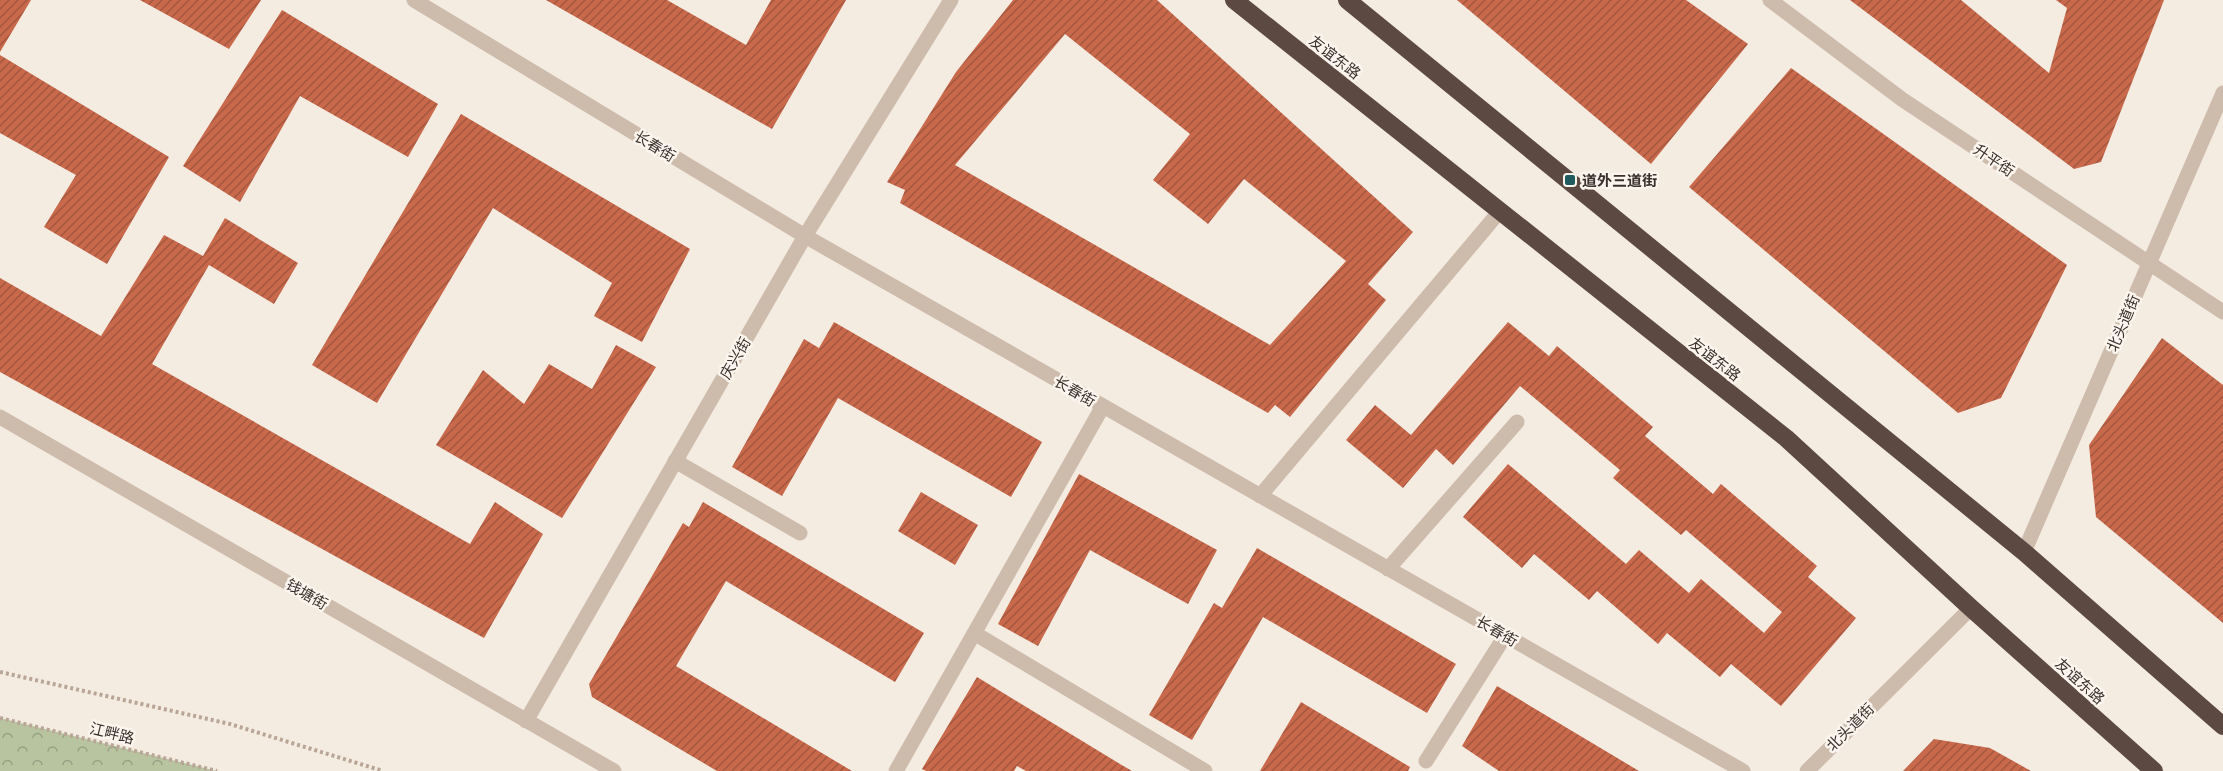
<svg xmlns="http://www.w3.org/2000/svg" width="2223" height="771" viewBox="0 0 2223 771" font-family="Ubuntu,'Noto Sans SC',sans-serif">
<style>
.park{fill:url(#park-crowns)}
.building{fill:url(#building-hatch);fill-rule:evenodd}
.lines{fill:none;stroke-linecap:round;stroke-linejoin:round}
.path{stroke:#b9a596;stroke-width:4;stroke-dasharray:3 3;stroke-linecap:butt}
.minor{stroke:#cdbbac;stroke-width:15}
.highway{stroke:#5c4a42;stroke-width:18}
.poi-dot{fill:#1f5a5e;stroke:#fbf5ee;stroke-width:2}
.labels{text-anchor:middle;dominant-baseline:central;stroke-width:5;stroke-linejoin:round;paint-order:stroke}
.street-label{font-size:15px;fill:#3b302b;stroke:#fbf5ee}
.poi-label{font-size:15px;font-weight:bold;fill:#3b302b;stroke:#fbf5ee;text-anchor:start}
</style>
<defs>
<pattern id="park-crowns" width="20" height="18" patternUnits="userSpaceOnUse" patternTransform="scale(1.5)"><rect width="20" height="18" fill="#b8c4a0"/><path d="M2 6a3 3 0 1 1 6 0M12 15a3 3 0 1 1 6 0" fill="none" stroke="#97a083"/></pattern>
<pattern id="building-hatch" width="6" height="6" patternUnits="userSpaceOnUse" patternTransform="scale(1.5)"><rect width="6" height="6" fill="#c8694b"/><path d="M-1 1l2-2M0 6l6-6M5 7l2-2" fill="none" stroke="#a4573f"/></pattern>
</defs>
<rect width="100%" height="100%" fill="#f4ebe1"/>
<path class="park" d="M0,718L217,771H0Z"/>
<path class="building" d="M0,0H31L0,52Z
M140,0H261L229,49Z
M546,0H667L746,45L771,0H846L772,129Z
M1013,0H1157L1413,232L1368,284L1386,300L1290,417L1275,405L1268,413L900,203L905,190L887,182L956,72ZM1065,34L1190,134L1153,180L1208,224L1244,179L1346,261L1270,345L955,165Z
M1457,0H1686L1748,44L1651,164Z
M1850,0H1961L2049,73L2067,8L2056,0H2164L2101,162L2074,169Z
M282,10L438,104L408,157L300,96L240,202L183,166Z
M0,55L169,157L107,264L44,227L76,175L0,133Z
M1791,68L2067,265L2001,398L1958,413L1689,187Z
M461,114L690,249L642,342L594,316L612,283L493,208L377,403L312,365Z
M225,218L298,263L274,304L209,265L152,364L470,544L495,502L543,534L484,638L0,372V278L101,336L164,235L203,256Z
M834,322L1042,442L1011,497L838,398L782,496L732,467L804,339L819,348Z
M1508,322L1549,356L1557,346L1653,427L1645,436L1713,494L1721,484L1817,566L1808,577L1856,618L1781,706L1731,664L1720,677L1667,633L1658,644L1597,591L1589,600L1534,554L1522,568L1463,517L1508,464L1626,564L1639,550L1689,593L1701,579L1764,633L1782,612L1686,530L1681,535L1613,478L1620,470L1520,386L1453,465L1436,449L1403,488L1346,440L1375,405L1411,435Z
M2162,338L2223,385V623L2096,517L2089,445Z
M616,345L656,367L562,518L436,445L483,370L524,404L549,364L592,389Z
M1079,474L1217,550L1188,604L1090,550L1038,646L998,624Z
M921,492L978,525L955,565L898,531Z
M703,502L924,633L895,682L726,581L676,666L852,771H717L592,697L589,684L683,523L689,527Z
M1257,548L1456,664L1427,713L1263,617L1192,740L1149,715L1214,603L1222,608Z
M977,677L1120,764L1132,771H1026L1017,766L1014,771H926L922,769Z
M1497,686L1639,771H1499L1462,746Z
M1301,702L1410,767L1408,771H1260Z
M1934,739L1990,748L2031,771H1903Z"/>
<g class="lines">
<path class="path" d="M0,672L230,724L383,771
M0,718L217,771"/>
<path class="minor" d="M414,0L805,236L1743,771
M1770,0L1903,100L2223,312
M0,417L614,771
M675,461L800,533
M1260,496L1500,211
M2024,552L2223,93
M1388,569L1517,422
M974,633L1205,771
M526,721L805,236L951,0
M1426,761L1505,636
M896,771L1103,406
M1807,771L1971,608"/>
<path class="highway" d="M1234,0L1786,438L1971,608L2154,771
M1347,0L2024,552L2223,726"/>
</g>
<rect class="poi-dot" x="1564" y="174" width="12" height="12" rx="3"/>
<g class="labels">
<g class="street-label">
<text transform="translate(1335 57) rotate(38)">友谊东路</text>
<text transform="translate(655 146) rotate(31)">长春街</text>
<text transform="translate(1994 160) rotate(34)">升平街</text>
<text transform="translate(2123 323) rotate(-67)">北头道街</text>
<text transform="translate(735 358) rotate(-60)">庆兴街</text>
<text transform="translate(1715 359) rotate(38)">友谊东路</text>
<text transform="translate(1075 391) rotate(30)">长春街</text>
<text transform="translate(307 594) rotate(30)">钱塘街</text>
<text transform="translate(1497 631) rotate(30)">长春街</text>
<text transform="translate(2080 681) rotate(42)">友谊东路</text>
<text transform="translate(1850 727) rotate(-45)">北头道街</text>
<text transform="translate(112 733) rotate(14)">江畔路</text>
</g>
<g class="poi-label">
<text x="1582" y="180">道外三道街</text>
</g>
</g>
</svg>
